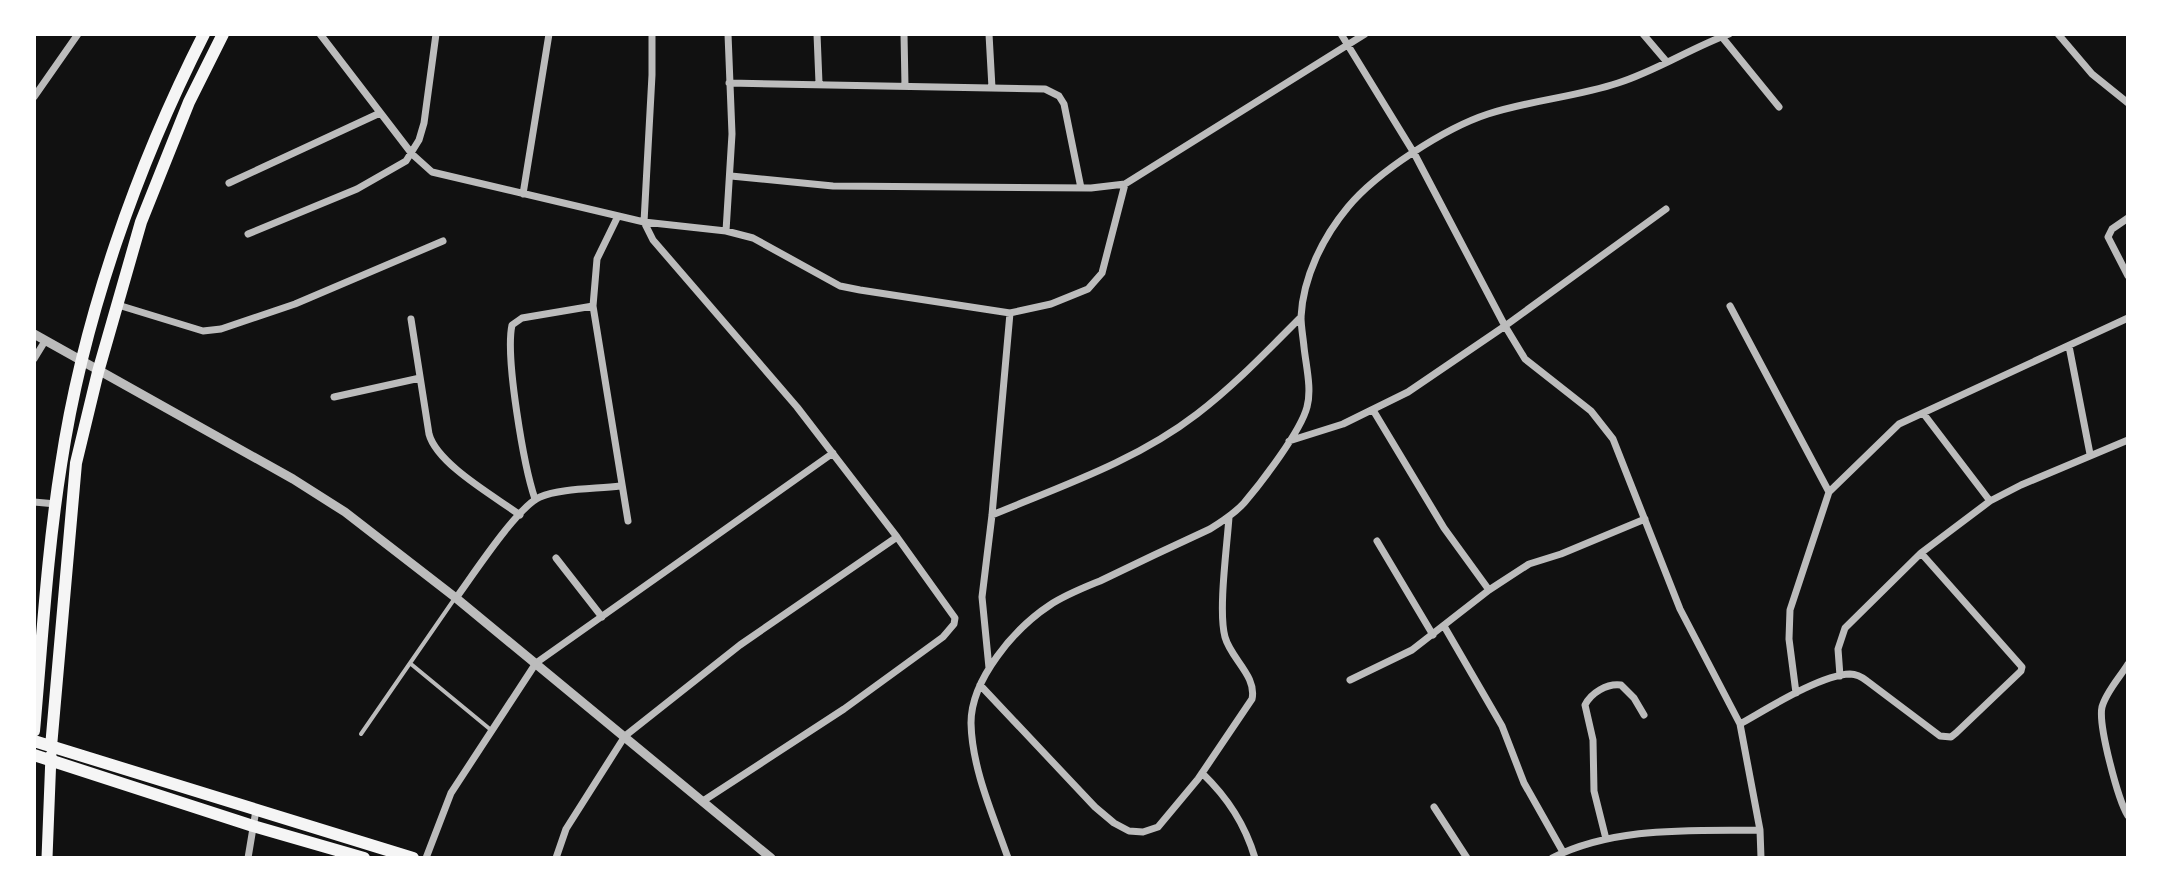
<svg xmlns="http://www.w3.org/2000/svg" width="2162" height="892" viewBox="0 0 2162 892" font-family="Commissioner,sans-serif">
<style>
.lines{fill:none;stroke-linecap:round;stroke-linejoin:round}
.service{stroke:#bcbcbc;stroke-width:4}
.minor{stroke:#bcbcbc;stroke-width:7}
.tertiary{stroke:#bcbcbc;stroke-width:9}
.secondary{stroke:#f5f5f5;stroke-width:11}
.trunk{stroke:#f5f5f5;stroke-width:12}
</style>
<rect width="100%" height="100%" fill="#111"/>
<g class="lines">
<path class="service" d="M411,664L491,730
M361,734L455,598"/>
<path class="minor" d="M320,34L412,154L432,172L644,222L726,231L753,238L840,286L860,290L1010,313L1051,304L1088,289L1102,273L1125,184
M652,34V75L644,222L653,240L797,407L897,537L955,618L954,624L943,637L844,709L703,801
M817,34L819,83
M904,34L905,86
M989,34L992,88
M1341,34L1414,153L1505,326L1525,359L1591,411L1613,439L1680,609L1740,724L1760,830L1761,858
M1643,34L1666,61
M2058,34L2092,74L2128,103
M1722,37L1779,107
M729,83L1045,89L1059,96L1064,104L1081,188
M34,97L78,34
M731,176L833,186L1091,188L1125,184L1365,34
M229,183L380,113
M523,194L549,34
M618,216L597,259L593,306L628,521
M2128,218L2112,229L2108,237L2128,276
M726,231L732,134L728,34
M248,234L357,189L406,161L419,140L424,123L436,34
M118,305L203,331L221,329L295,304L443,241
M1730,306L1829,492
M411,319L429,434C437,464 494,496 520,515
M2069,346L2090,454
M34,359L45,341
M334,397L420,378
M1373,410L1444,528L1489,590
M1923,413L1990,501
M1289,441L1343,424L1408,392L1505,326L1666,209
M535,499C524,467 505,357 512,325L522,318L593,306
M34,502L56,504
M992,515C1062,486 1136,461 1197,414C1235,385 1268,350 1301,317
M1377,541L1433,635
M556,558L602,617
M456,598C473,575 517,507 540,497C560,488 597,489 620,486
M1444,626L1502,726L1524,783L1563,852
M2128,664C2120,677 2106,692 2102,707C2098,725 2118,800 2128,816
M989,668L982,597L992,515L1010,313
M1840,676L1838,649L1845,628L1921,553L1990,501L2021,485L2128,440
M1350,680L1412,650L1489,590L1529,564L1561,554L1645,519
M980,685L1095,807L1114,823L1129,831L1143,832L1158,827L1198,779L1252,699C1257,676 1231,659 1225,637C1218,611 1227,547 1229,517
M1796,693L1789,639L1790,610L1829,492L1899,424L2128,318
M1740,724C1767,709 1820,675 1850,674C1857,674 1862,677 1867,681L1940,736L1951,737L1956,733L2021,671L2022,667L1921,553
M1202,773C1228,798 1245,824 1255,858
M1434,807L1467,858
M1606,839L1594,791L1593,740L1585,705C1591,693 1607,683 1621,685L1634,698L1644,715
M248,858L256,810
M426,858L451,793L536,663L833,453
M556,858L566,829L625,736L740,645L897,537
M1008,858C993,815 972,769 971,723C971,679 1015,628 1050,605C1065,595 1083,588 1100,581C1137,563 1173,546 1210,529C1223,521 1234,514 1244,503C1261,483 1301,431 1307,407C1312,389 1306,366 1304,347C1303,337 1301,326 1301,317C1303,277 1323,237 1348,207C1377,172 1445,128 1488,114C1531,100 1576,97 1618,83C1656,71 1691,48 1729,34
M1552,858C1615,826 1691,831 1760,830"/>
<path class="tertiary" d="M34,334L293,479L345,512L456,598L771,858"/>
<path class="secondary" d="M47,858L51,755"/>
<path class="trunk" d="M34,731C42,643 47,553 61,465C83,318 137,166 204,34
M34,741L413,858
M51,747L76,463L98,372L141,222L189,102L223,34
M34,755L253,826L364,858"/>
</g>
<rect width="2162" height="892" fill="none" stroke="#ffffff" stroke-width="72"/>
</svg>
